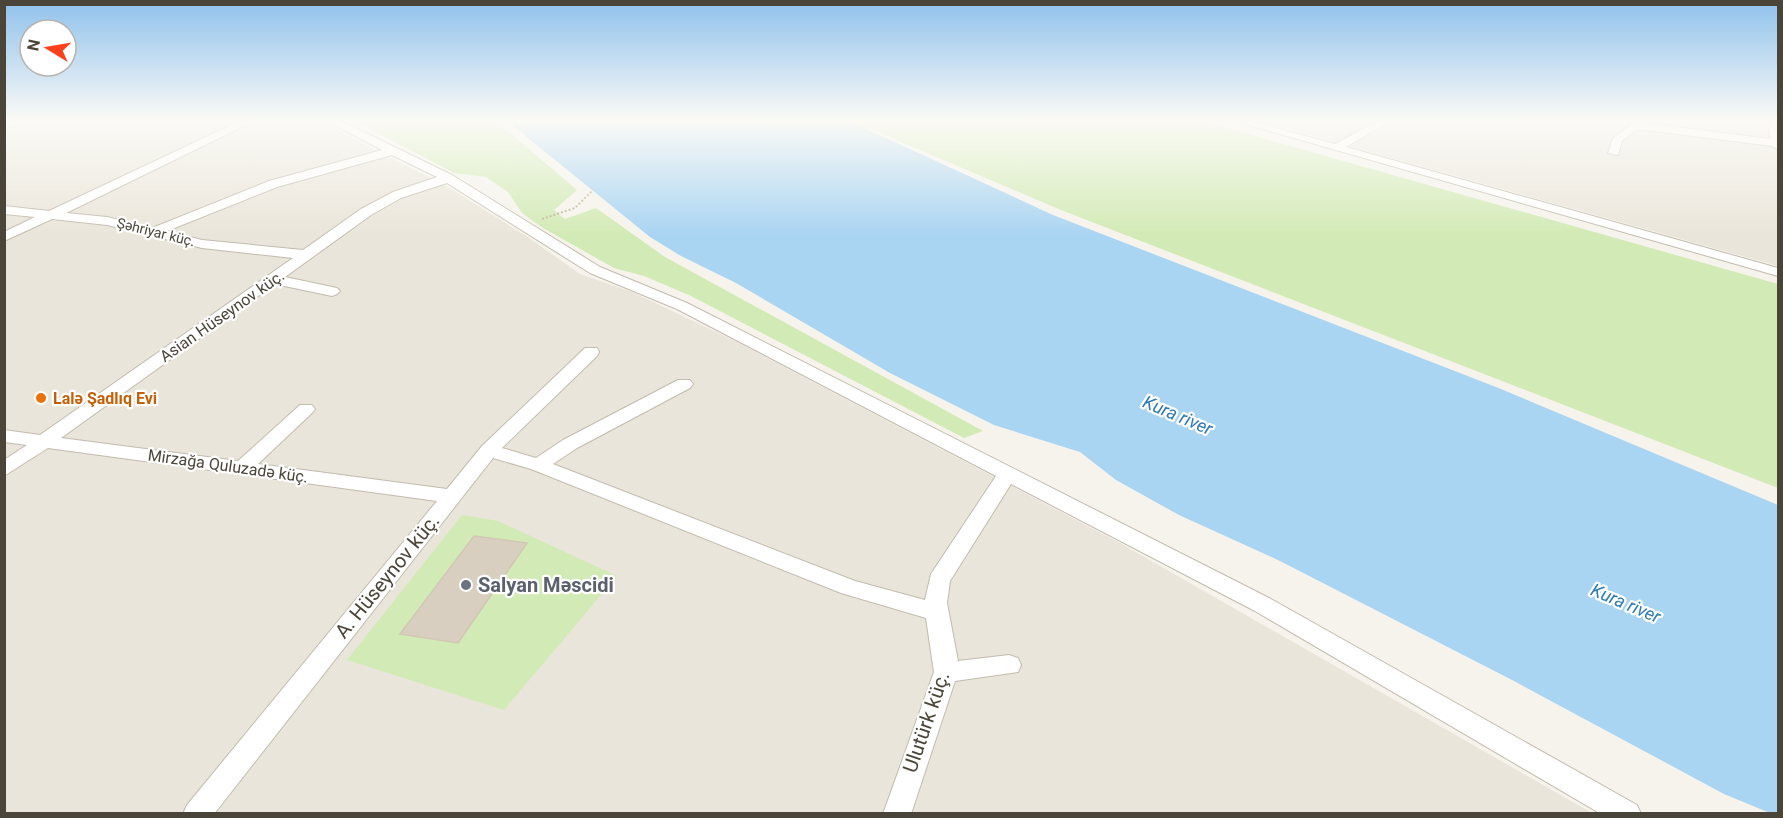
<svg xmlns="http://www.w3.org/2000/svg" width="1783" height="818" viewBox="0 0 1783 818" font-family="Roboto,sans-serif">
<style>
.residential{fill:#eae5da}
.green{fill:#d2eab5}
.water{fill:#a9d4f2}
.building{fill:#d8cfc1;stroke:#d3c7b4;stroke-width:1.5}
.lines{fill:none;stroke-linecap:round;stroke-linejoin:round}
.street-casing{stroke:#c2bbae;stroke-width:2}
.path{stroke:#c4b79f;stroke-width:2;stroke-dasharray:2 2;stroke-linecap:butt}
.street{fill:#fff;fill-rule:evenodd}
.food-dot{fill:#e8710a;stroke:#fff;stroke-width:2}
.worship-dot{fill:#6b7280;stroke:#fff;stroke-width:2}
.labels{text-anchor:middle;dominant-baseline:central;stroke-width:4.5;stroke-linejoin:round;paint-order:stroke}
.far-street-label{font-size:14px;fill:#4b4439;stroke:#fff}
.street-label{font-size:16px;fill:#4b4439;stroke:#fff}
.food-label{font-size:16px;font-weight:bold;fill:#c56008;stroke:#fff;text-anchor:start}
.water-label{font-size:18px;font-style:italic;fill:#2e7ab2;stroke:#fff}
.near-street-label{font-size:20px;fill:#4b4439;stroke:#fff}
.near-worship-label{font-size:20px;font-weight:bold;fill:#5b616d;stroke:#fff;text-anchor:start}
</style>
<rect width="100%" height="100%" fill="#f6f3ec"/>
<path class="residential" d="M5,121H319L446,186L526,236L580,274L632,292L731,339L1120,543L1592,813L5,814Z
M1262,121H1778V266L1377,154Z"/>
<path class="green" d="M355,121H496L577,190L554,210L565,219L596,208L665,257L983,431L964,438L691,296L644,276L614,268L543,228L522,213L508,192L486,177L454,173Z
M852,121H1202L1778,284V488L1061,210Z
M462,515L498,521L617,576L504,710L347,660Z"/>
<path class="water" d="M507,121H849L1053,215L1501,389L1778,505V813H1770L1724,794L1514,681L1278,560L1179,515L1116,480L1080,452L994,425L890,373L736,283L681,256L650,237Z"/>
<path class="building" d="M474,536L527,543L458,643L400,634Z"/>
<g class="lines">
<defs>
<path id="street" d="M23,121L22,123L4,129V122Z
M240,121H254L66,213L107,217L152,228L269,181L382,150L327,121H341L452,175L600,267L687,303L1271,599L1637,805L1641,814H1601L1255,611L1011,484L950,581L947,603L958,661L1009,655L1018,658L1021,665L1018,672L955,681L911,814H883L934,672L926,618L841,593L531,469L493,458L214,814H183L187,805L437,501L48,448L4,476V460L27,445L4,442V430L40,435L293,258L202,248L107,225L52,219L4,241V232L35,217L4,214V206L49,211ZM392,155L437,177L393,192L361,209L303,250L202,240L167,231L277,187ZM447,183L590,273L677,309L996,476L931,574L925,600L855,581L553,464L577,448L690,388L693,384L690,380H678L563,440L536,458L502,448L597,356L599,352L597,348H585L482,446L447,489L258,464L312,413L315,409L312,405H300L238,461L61,438L275,284L332,296L337,294L340,291L337,288L285,277L371,215L401,198Z
M1234,121H1251L1335,144L1378,121H1391L1346,147L1778,268V276Z
M1769,121H1778V149L1772,146L1637,129L1622,141L1618,155L1608,153L1613,138L1635,122L1770,139Z"/>
</defs>
<use href="#street" class="street-casing"/>
<path class="path" d="M850,129L893,121
M542,219L575,208L593,190"/>
<use href="#street" class="street"/>
</g>
<linearGradient id="sky" x2="0" y2="1"><stop stop-color="#8fc1ec"/><stop offset="0.51" stop-color="#fbfaf6"/><stop offset="1" stop-color="#fbfaf6" stop-opacity="0"/></linearGradient>
<rect width="1783" height="236" fill="url(#sky)"/>
<circle class="food-dot" cx="41" cy="398" r="6"/>
<circle class="worship-dot" cx="466" cy="585" r="6"/>
<g class="labels">
<g class="far-street-label">
<text transform="translate(156 232) rotate(14)">Şəhriyar küç.</text>
</g>
<g class="street-label">
<text transform="translate(222 316) rotate(-35)">Asian Hüseynov küç.</text>
<text transform="translate(228 466) rotate(8)">Mirzağa Quluzadə küç.</text>
</g>
<g class="food-label">
<text x="53" y="398">Lalə Şadlıq Evi</text>
</g>
<g class="water-label">
<text transform="translate(1178 415) rotate(23)">Kura river</text>
<text transform="translate(1626 603) rotate(23)">Kura river</text>
</g>
<g class="near-street-label">
<text transform="translate(387 576) rotate(-51)">A. Hüseynov küç.</text>
<text transform="translate(926 722) rotate(-71)">Ulutürk küç.</text>
</g>
<g class="near-worship-label">
<text x="478" y="585">Salyan Məscidi</text>
</g>
</g>
<rect width="1783" height="818" fill="none" stroke="#4b4439" stroke-width="12"/>
<g transform="translate(48 48) rotate(281)"><circle r="28" fill="#ffffff" stroke="#b7b4b0" stroke-width="1.5"/>
<path d="M0-4.5L10 22L0 15L-10 22Z" fill="#fc3f1d"/>
<text y="-9" font-size="16" font-weight="bold" text-anchor="middle" fill="#4b4439">N</text>
</g>
</svg>
